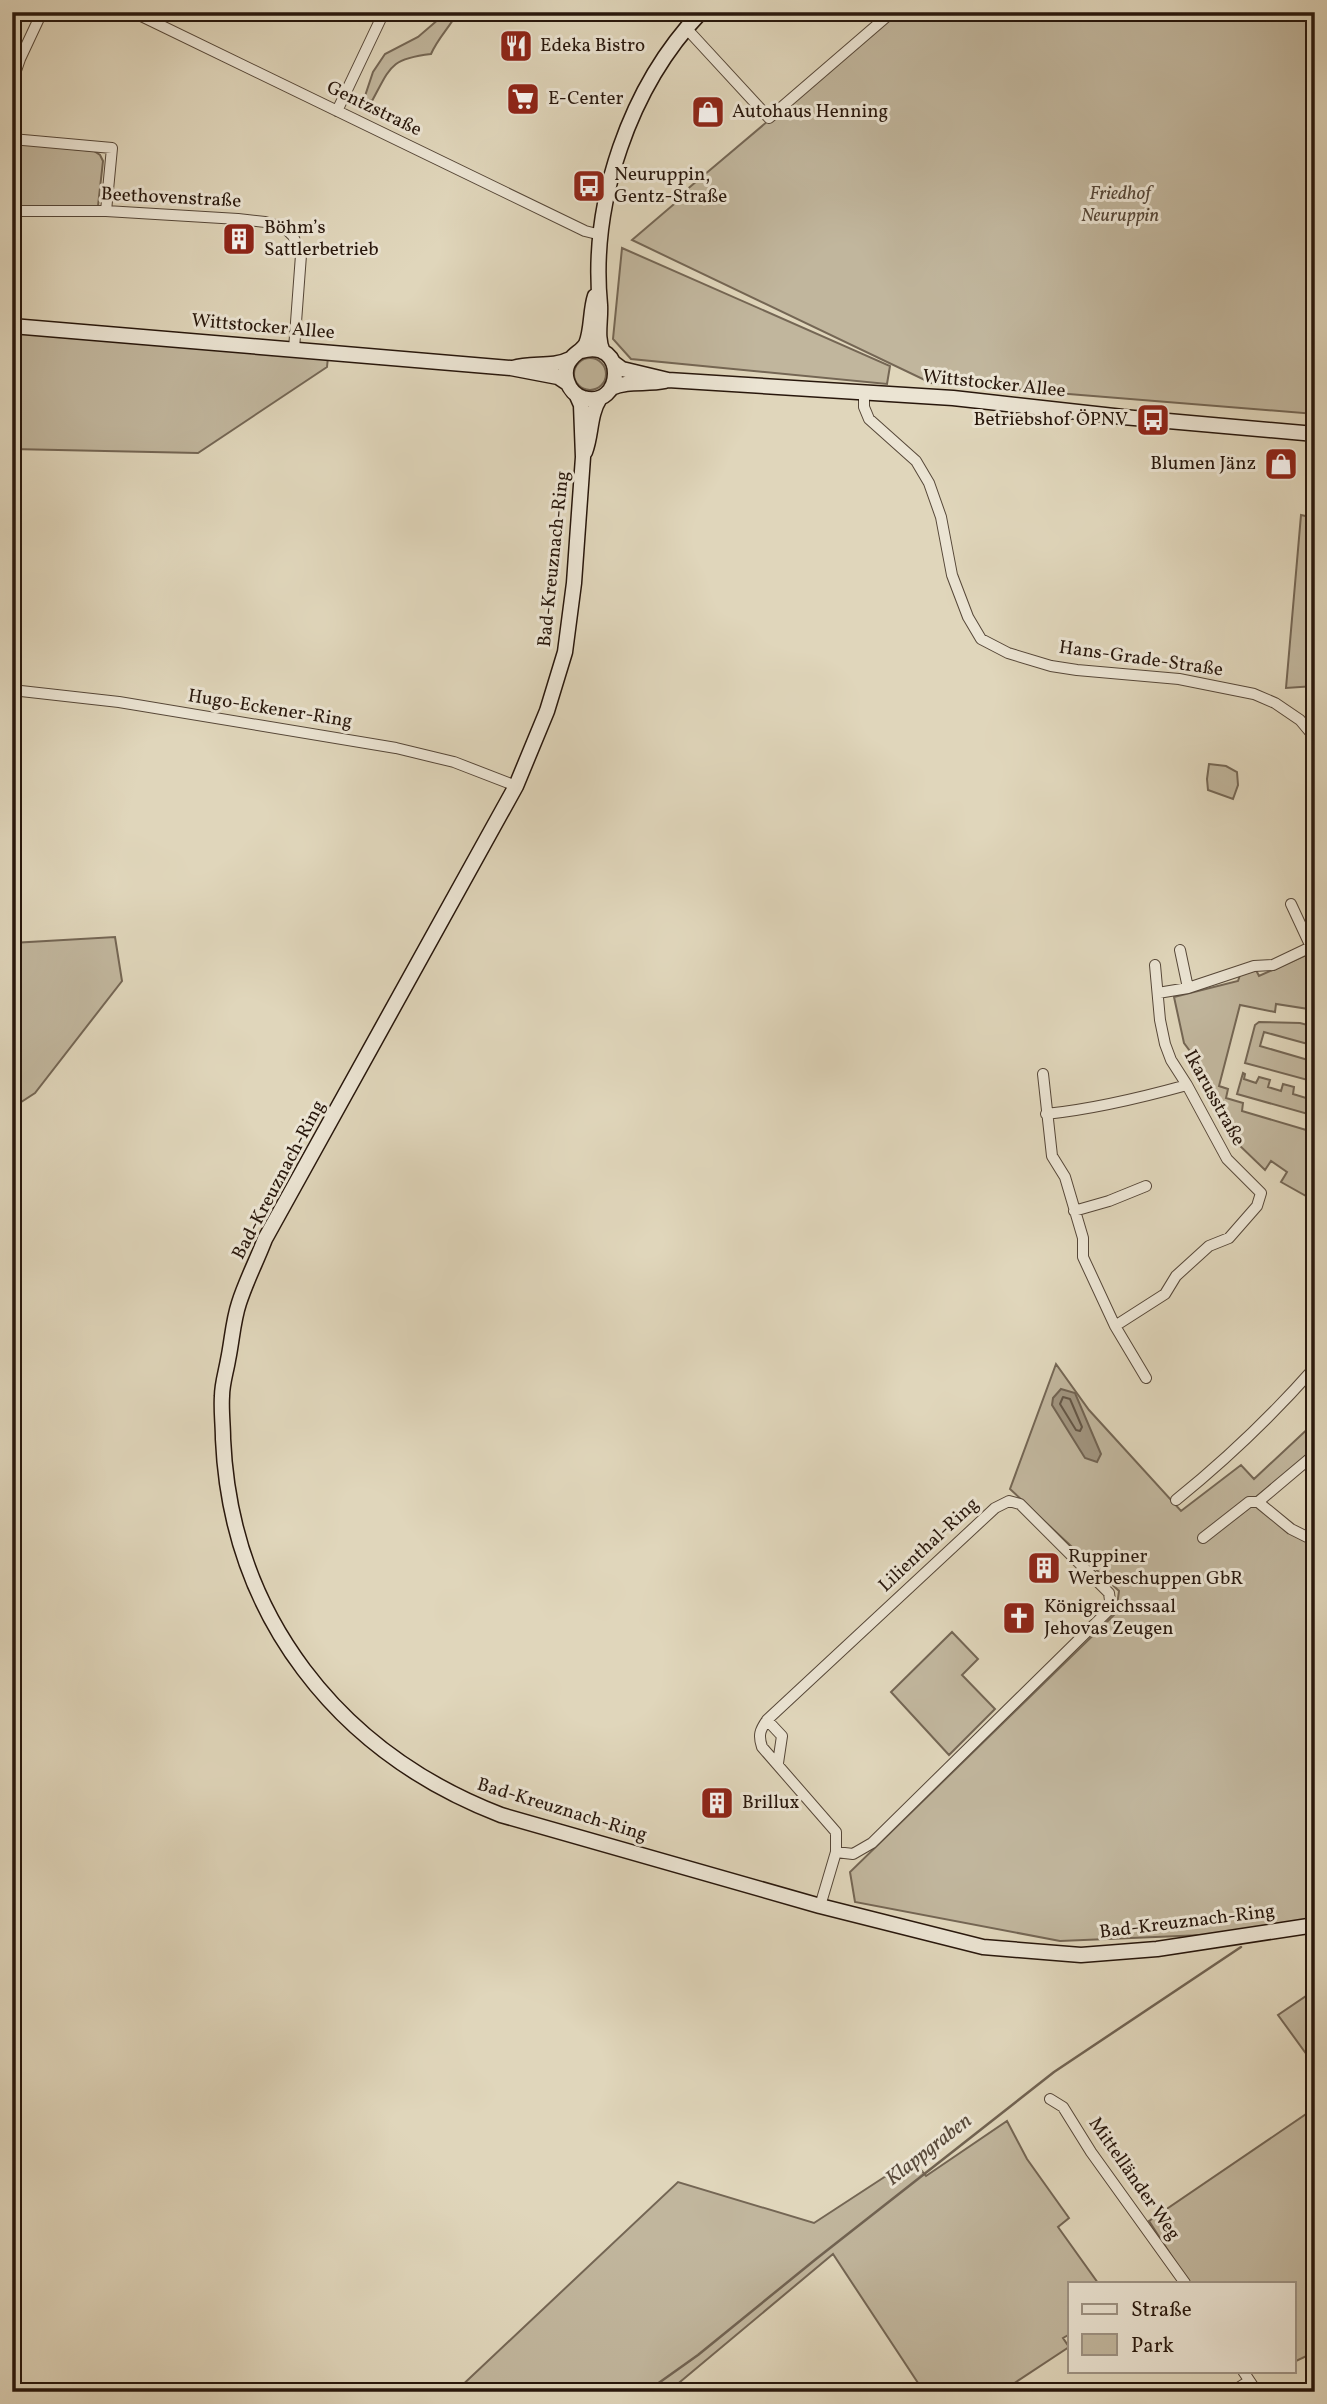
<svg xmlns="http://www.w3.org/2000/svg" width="1327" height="2404" viewBox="0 0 1327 2404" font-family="Vollkorn,serif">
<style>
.green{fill:#c1b69d;stroke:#746654;stroke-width:2}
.water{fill:#a19580;stroke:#716352;stroke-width:2}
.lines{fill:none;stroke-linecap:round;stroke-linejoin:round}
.shore{stroke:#645646;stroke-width:2}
.stream{stroke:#716352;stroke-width:2.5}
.street-casing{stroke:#564738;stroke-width:12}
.secondary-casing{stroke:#28170c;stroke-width:17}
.street{stroke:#ebe4d3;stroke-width:10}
.secondary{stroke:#ebe4d3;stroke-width:14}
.labels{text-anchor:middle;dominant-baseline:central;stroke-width:6;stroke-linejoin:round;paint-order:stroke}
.poi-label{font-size:19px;fill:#28170c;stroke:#ebe4d3;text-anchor:start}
.street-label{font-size:19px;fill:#28170c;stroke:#ebe4d3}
.park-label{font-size:19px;font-style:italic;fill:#564738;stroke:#ebe4d3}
.water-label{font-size:21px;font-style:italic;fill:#58493a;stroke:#ebe4d3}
</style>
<rect width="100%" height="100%" fill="#e0d6bb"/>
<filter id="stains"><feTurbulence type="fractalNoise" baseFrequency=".00286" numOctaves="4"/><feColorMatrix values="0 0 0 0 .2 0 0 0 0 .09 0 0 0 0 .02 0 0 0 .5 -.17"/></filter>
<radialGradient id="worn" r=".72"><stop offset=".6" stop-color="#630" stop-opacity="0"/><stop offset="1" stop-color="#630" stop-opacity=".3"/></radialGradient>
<path class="green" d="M447,12H458C449,28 438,38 431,54C390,59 391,66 372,101L364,99L373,72L385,54L418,37Z
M897,12H1315V414L931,383L632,240L680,199L678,197Z
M12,143L94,151L100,155L103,161L98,206L12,207Z
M622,248L890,366L887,384L631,359L613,339Z
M12,330L328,357L327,367L198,453L12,449Z
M574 374a16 16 0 1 1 32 0a16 16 0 1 1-32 0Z
M1301,515L1315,518V686L1286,688Z
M1209,764L1226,766L1237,772L1238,785L1233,799L1208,790L1207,779Z
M115,937L122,981L35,1093L12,1108V943Z
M1315,951V1010L1276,1004L1275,1012L1240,1005L1219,1086L1228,1089L1226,1098L1243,1103L1242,1111L1313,1132L1315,1129V1201L1281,1182L1287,1172L1271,1161L1265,1170L1238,1144L1201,1066L1184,1043L1174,997L1238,981L1240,975L1256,970L1259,976Z
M1259,1022L1300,1023L1315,1027V1046L1264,1032L1260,1046L1315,1062V1082L1245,1063L1255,1025Z
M1243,1073L1245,1074L1244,1079L1256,1083L1259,1077L1270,1080L1268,1087L1281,1091L1283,1084L1294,1087L1293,1094L1306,1098L1308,1090L1311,1091L1309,1098L1315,1100V1116L1237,1094Z
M1056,1364L1089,1410L1181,1511L1241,1465L1254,1479L1315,1422V1450L1256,1497L1248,1499L1222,1528L1250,1507H1259L1315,1546V1922L1227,1934L1060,1941L855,1902L850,1872L1116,1613L1119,1591L1010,1489Z
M952,1632L978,1659L962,1675L995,1709L949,1755L891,1692Z
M1315,1990V2066L1278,2015Z
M1315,2108V2352L1294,2362V2283H1189L1149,2221Z
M1007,2121L1027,2159L1069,2218L1058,2227L1098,2283H1070V2334L1063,2338L1069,2347L1001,2392H924L833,2254L668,2392H455L678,2182L814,2223L912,2159L926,2176Z"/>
<path class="water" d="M1061,1389L1075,1393L1101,1454L1097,1462L1085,1458L1052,1405L1053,1398Z"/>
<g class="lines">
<path class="shore" d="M1063,1397L1070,1399L1082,1427L1080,1431L1076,1430L1060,1404Z"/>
<path class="stream" d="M1308,1911L1315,1907
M646,2392L698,2355L816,2259L1054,2072L1241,1947"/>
<defs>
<path id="street" d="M133,12L585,231L601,235
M686,28L769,118L892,12
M12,82L20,59L42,12
M337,111L384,12
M12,139L112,148L106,211
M12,211H106L238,219L265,222L285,228L293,236L301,255L294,349
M864,392V407L869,419L916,461L929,483L941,517L952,575L968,617L981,639L1008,653L1051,666L1077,670L1179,679L1254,694L1275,703L1300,720L1315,738
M12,690L119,702L396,748L454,762L516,786
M1291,904L1311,947
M1180,950L1188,988
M1158,993L1188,988L1254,966L1273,965L1315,945
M1043,1074L1052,1156L1065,1177L1083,1238V1257L1115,1326L1146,1378
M1046,1114C1095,1109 1140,1098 1187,1085
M1074,1211L1109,1201L1146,1186
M1115,1326L1165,1294L1176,1276L1209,1246L1229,1238L1257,1206L1261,1193L1227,1159L1187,1085L1171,1060L1165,1044L1160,1020L1155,965
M1176,1500C1228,1458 1271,1417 1315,1367
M1258,1502L1291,1529L1315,1541
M1203,1538L1249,1502H1258L1315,1454
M767,1720L782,1736L778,1763
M820,1906L836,1852V1832L762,1747C758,1735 760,1730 767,1720L995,1508L1009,1501L1020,1504L1109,1593L1111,1608L872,1843L853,1854L836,1852
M1050,2099L1063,2107L1091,2152L1185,2283
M1243,2371L1257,2392
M1232,2392L1249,2381"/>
<path id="secondary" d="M12,326L511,368L558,377L567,383
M581,351C628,337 624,410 583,398C568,393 560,372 571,359C575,353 582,351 586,344C592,330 590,311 595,296
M603,352C596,337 601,321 600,305C590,202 630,86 701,12
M614,363L622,369L668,380L953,398L1123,417L1315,434
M513,368C532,362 552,368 570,359
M611,388C629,380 646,385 665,381
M577,396L581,405L583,457L574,583L565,652L547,711L516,786L265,1239C257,1260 246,1281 239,1303C233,1321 232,1341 228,1360C226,1372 222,1384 222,1396C221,1410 223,1425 223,1439C231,1616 338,1752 501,1815L820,1906L983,1947L1081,1955L1157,1949L1315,1925
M585,452C592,434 589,415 600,398"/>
</defs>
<use href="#street" class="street-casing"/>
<use href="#secondary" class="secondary-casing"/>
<use href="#street" class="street"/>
<use href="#secondary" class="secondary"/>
</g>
<defs>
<symbol id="restaurant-square" viewBox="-11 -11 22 22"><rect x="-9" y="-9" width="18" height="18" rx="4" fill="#8f2418" stroke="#ebe4d3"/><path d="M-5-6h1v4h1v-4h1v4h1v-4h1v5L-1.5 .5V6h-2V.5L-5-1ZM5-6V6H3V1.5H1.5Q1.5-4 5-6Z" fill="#fff"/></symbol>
<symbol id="supermarket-square" viewBox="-11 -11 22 22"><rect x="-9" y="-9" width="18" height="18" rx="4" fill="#8f2418" stroke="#ebe4d3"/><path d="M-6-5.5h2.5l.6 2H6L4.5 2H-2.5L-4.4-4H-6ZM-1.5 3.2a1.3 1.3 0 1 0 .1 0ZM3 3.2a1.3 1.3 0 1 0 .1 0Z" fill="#fff"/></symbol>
<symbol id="shop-square" viewBox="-11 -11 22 22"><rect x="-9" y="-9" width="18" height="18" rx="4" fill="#8f2418" stroke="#ebe4d3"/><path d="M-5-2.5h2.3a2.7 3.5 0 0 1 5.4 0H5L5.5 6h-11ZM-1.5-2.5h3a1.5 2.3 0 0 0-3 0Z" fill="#fff"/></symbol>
<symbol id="bus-square" viewBox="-11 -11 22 22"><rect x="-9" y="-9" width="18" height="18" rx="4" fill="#8f2418" stroke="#ebe4d3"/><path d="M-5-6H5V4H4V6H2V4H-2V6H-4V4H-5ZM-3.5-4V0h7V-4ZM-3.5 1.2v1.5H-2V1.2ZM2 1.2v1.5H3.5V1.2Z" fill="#fff"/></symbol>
<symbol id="building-square" viewBox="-11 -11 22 22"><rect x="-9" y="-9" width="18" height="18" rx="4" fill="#8f2418" stroke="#ebe4d3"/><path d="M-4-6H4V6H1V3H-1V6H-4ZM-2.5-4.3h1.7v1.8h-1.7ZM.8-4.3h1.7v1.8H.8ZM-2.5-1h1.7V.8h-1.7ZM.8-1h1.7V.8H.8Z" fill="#fff"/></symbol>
<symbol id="church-square" viewBox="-11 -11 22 22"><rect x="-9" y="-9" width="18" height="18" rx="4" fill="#8f2418" stroke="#ebe4d3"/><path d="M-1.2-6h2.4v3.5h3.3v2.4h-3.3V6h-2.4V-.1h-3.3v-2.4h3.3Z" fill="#fff"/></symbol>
</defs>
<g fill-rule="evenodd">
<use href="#restaurant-square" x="497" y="27" width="38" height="38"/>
<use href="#supermarket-square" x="504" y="80" width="38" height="38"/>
<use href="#shop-square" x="689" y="93" width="38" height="38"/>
<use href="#bus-square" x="570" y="167" width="38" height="38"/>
<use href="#building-square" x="220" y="220" width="38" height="38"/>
<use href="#bus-square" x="1134" y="401" width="38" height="38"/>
<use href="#shop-square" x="1262" y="445" width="38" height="38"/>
<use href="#building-square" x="1025" y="1549" width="38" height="38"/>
<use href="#church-square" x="1000" y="1599" width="38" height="38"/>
<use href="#building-square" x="698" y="1784" width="38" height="38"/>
</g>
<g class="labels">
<g class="poi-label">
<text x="540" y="46">Edeka Bistro</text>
<text x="548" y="99">E-Center</text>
<text x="732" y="112">Autohaus Henning</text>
<text x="614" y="175">Neuruppin,<tspan x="614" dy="22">Gentz-Straße</tspan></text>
<text x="264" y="228">Böhm’s<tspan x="264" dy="22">Sattlerbetrieb</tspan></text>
<text x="1128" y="420" text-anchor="end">Betriebshof ÖPNV</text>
<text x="1256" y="464" text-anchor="end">Blumen Jänz</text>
<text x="1068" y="1557">Ruppiner<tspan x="1068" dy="22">Werbeschuppen GbR</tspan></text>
<text x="1044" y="1607">Königreichssaal<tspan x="1044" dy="22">Jehovas Zeugen</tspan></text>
<text x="742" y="1803">Brillux</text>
</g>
<g class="street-label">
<text transform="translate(374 109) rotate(26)">Gentzstraße</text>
<text transform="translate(171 198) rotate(3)">Beethovenstraße</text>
<text transform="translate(263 327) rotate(5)">Wittstocker Allee</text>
<text transform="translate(994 384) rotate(6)">Wittstocker Allee</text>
<text transform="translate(554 559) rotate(-84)">Bad-Kreuznach-Ring</text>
<text transform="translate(1141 659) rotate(8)">Hans-Grade-Straße</text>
<text transform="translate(270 709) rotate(9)">Hugo-Eckener-Ring</text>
<text transform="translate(1214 1098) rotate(61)">Ikarusstraße</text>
<text transform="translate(279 1180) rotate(-62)">Bad-Kreuznach-Ring</text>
<text transform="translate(929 1545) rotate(-43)">Lilienthal-Ring</text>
<text transform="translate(562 1810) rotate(17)">Bad-Kreuznach-Ring</text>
<text transform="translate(1187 1922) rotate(-7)">Bad-Kreuznach-Ring</text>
<text transform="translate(1134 2179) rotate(55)">Mittelländer Weg</text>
</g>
<g class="park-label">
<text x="1120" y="194">Friedhof<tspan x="1120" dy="22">Neuruppin</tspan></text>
</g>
<g class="water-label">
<text transform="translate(929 2150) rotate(-38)">Klappgraben</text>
</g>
</g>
<rect width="1327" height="2404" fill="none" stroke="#e0d6bb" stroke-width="42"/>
<rect x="14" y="14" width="1299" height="2376" fill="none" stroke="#28170c" stroke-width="3.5"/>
<rect x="21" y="21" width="1285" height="2362" fill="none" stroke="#28170c" stroke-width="2"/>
<rect x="1068" y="2282" width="228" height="91" fill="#ebe4d3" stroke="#9d9283" stroke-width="2"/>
<rect x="1082" y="2304" width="35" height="10" fill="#ebe4d3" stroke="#9d9283" stroke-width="2"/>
<text x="1131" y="2316" font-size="21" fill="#28170c">Straße</text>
<rect x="1082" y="2334" width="35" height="21" fill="#c1b69d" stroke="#9d9283" stroke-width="2"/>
<text x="1131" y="2352" font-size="21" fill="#28170c">Park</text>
<rect width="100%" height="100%" filter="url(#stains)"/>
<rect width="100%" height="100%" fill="url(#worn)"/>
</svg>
